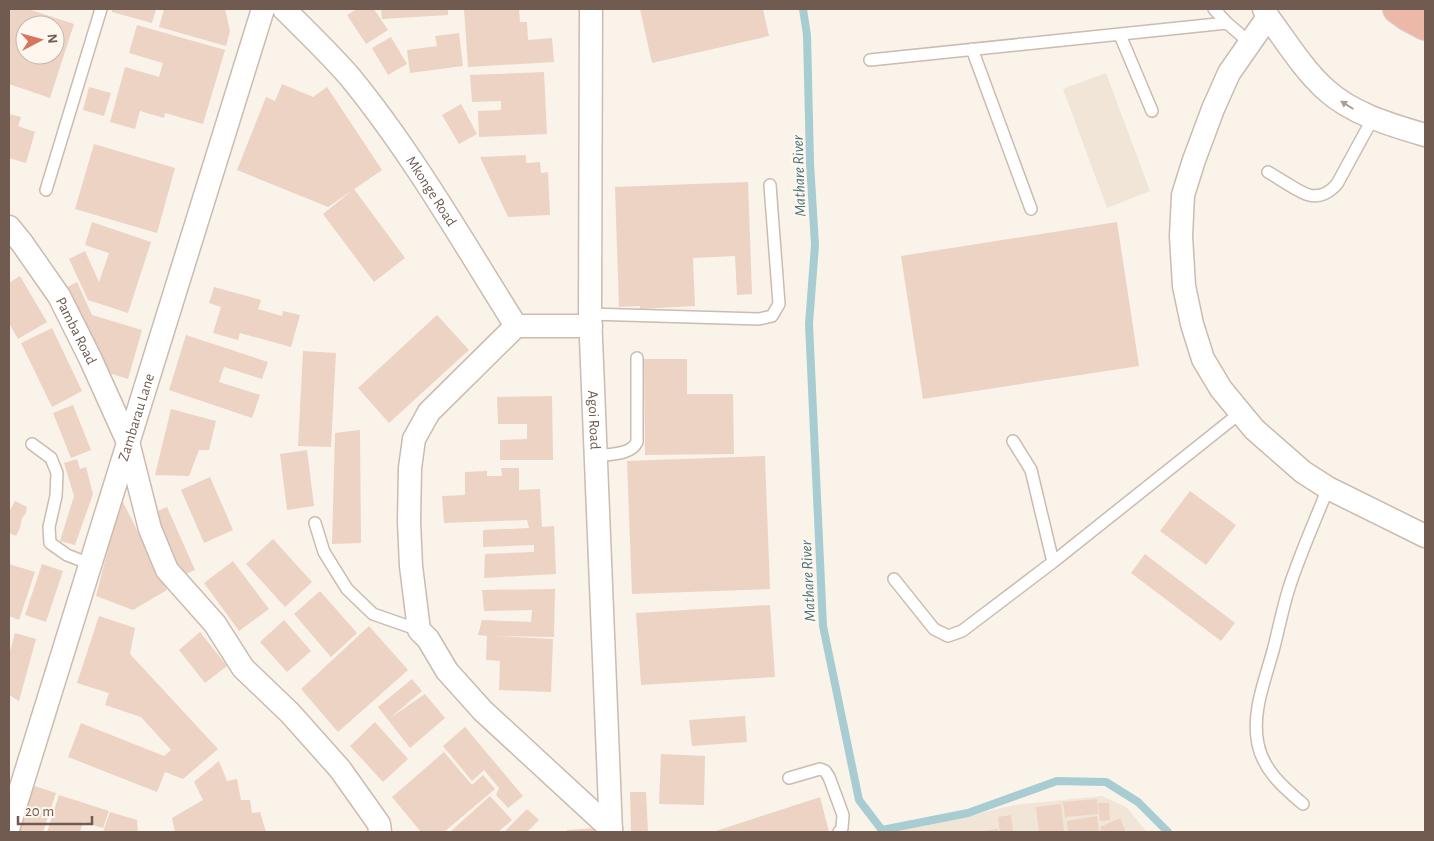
<svg xmlns="http://www.w3.org/2000/svg" width="1434" height="841" viewBox="0 0 1434 841" font-family="'Alegreya Sans',sans-serif">
<style>
.residential{fill:#f1e5d8}
.lines{fill:none;stroke-linecap:round;stroke-linejoin:round}
.stream{stroke:#a7ccd2;stroke-width:8}
.building{fill:#ecd3c4;fill-rule:evenodd}
.lane-casing{stroke:#cbbbb0;stroke-width:14}
.street-casing{stroke:#cbbbb0;stroke-width:25}
.highway-casing{stroke:#d7d1ce;stroke-width:30}
.lane{stroke:#fff;stroke-width:11}
.street{stroke:#fff;stroke-width:22}
.highway{stroke:#ecb8a8;stroke-width:28}
.oneway{fill:#aa9d96}
.labels{text-anchor:middle;dominant-baseline:central;stroke-width:4.5;stroke-linejoin:round;paint-order:stroke}
.street-label{font-size:15px;fill:#715b50;stroke:#fdf7ef}
.water-label{font-size:16px;font-style:italic;fill:#48737b;stroke:#fdf7ef}
</style>
<rect width="100%" height="100%" fill="#faf3e9"/>
<path class="residential" d="M1106,73L1150,191L1107,208L1063,89Z
M1102,796L1126,807L1147,832H884L960,818L1014,805Z"/>
<g class="lines">
<path class="stream" d="M803,9L807,35L810,163L815,245L809,324L823,626L859,800L882,830L968,813L1057,781L1106,782L1138,802L1168,832"/>
</g>
<path class="building" d="M9,9H28L74,24L50,98L9,84ZM25,25H55V55H25Z
M112,9H156L152,23L112,12Z
M164,9H225L230,31L226,46L159,27Z
M357,9H374L388,30L366,44L347,15Z
M381,9H448V15L382,19Z
M464,9H519L520,22H527L528,40L552,38L554,62L468,67Z
M640,9H763L769,36L652,63Z
M137,25L225,50L203,124L165,113L164,118L140,111L135,129L110,122L125,67L159,77L163,63L129,53Z
M459,33L463,66L410,73L407,50L437,46L435,36Z
M391,37L407,64L388,75L372,48Z
M544,72L547,134L479,137L478,111L501,110V101L472,102L470,75Z
M282,84L313,97L327,87L382,170L328,207L237,170L266,97L275,101Z
M89,87L111,93L104,116L83,110Z
M461,104L477,134L459,144L442,115Z
M9,114L21,117L18,126L35,132L26,163L9,158Z
M94,144L175,168L157,233L75,209Z
M526,155V163L540,162L541,173L548,172L550,215L508,217L480,157Z
M748,182L752,294L737,295L735,256L693,258L695,306L640,309V306L619,307L615,187Z
M354,189L405,258L374,282L323,214Z
M92,222L151,242L128,313L88,300L69,259L85,251L99,282L109,253L85,245Z
M1117,222L1139,366L923,399L901,256Z
M20,276L47,322L18,339L9,323V283Z
M77,282L92,315L142,330L128,379L103,371L64,289Z
M214,287L261,300L258,309L282,316L283,311L300,315L291,347L240,333L238,340L213,333L221,307L209,303Z
M437,315L469,350L389,423L358,388Z
M52,328L82,391L52,407L21,343Z
M186,335L268,362L262,379L224,367L219,382L260,395L252,418L169,390Z
M303,351L336,353L331,447L298,446Z
M644,359H687V394H733L734,454L645,455Z
M552,396L553,460H500V440L527,439V424H498L497,397Z
M73,405L91,450L71,458L53,413Z
M171,409L216,421L209,450H199L189,476L155,475Z
M360,430L361,543L332,544L335,433Z
M307,450L314,506L287,510L280,454Z
M765,456L770,589L632,594L627,461Z
M77,459L80,469L86,467L93,494L75,545L60,541L74,496L64,463Z
M501,468H519V490L540,489L542,527L554,526L556,574L484,578L485,554L534,552V545L483,547V530L529,528L527,520L444,523L442,496L465,495V472L487,471V476H502Z
M210,477L233,530L204,543L181,490Z
M1190,491L1236,525L1206,565L1160,531Z
M121,498L167,590L133,610L96,596Z
M15,501L27,507L26,513L22,518L20,528L16,536L9,533V512Z
M167,507L195,570L177,578L149,515Z
M273,539L312,582L285,607L246,564Z
M1145,554L1235,623L1221,641L1131,573Z
M233,561L269,609L239,631L204,583Z
M9,564L35,572L19,620L9,616Z
M42,564L63,571L46,622L25,615Z
M555,589L554,637L494,636L553,639L551,692L499,690L500,661L486,660L487,636L478,635L482,620L531,622L532,610L484,611L482,590Z
M320,591L357,633L331,657L294,614Z
M770,605L775,677L641,685L636,613Z
M99,616L135,628L130,654L218,749L183,779L165,772L157,792L68,757L81,723L164,756L171,750L141,717L105,705L109,693L77,683Z
M284,620L311,651L287,672L260,642Z
M369,626L408,670L338,732L301,689Z
M200,632L227,666L205,683L179,650Z
M15,633L36,639L19,701L9,695V655Z
M412,679L422,691L390,718L425,694L445,718L410,748L378,707Z
M745,716L747,742L692,746L689,720Z
M375,722L408,759L383,782L350,746Z
M465,727L523,796L508,808L496,795L499,788L484,770L472,781L443,746Z
M444,752L472,785L483,775L495,789L444,832H421L392,797Z
M661,754L705,756L704,805L659,804Z
M219,761L227,781L237,779L241,800H250L252,813L260,812L266,832H175L172,818L203,800L194,782Z
M28,784L56,793L43,832H13Z
M630,792H646L648,832H631Z
M59,795L109,811L103,828L83,822L80,832H47Z
M490,796L512,820L498,832H450Z
M820,797L829,832H713Z
M1097,799L1098,814L1065,817L1063,802Z
M1098,803H1109L1110,820L1100,821Z
M1061,804L1064,831L1039,832L1036,807Z
M527,809L539,820L527,832H504Z
M110,812L137,820L138,832H103Z
M1011,815L1013,832H1000L998,817Z
M1097,816L1099,832H1068L1067,821Z
M1120,818L1126,832H1102L1100,827Z
M597,828V832H567V830Z
M998,829V832H981V831Z"/>
<g class="lines">
<defs>
<path id="lane" d="M1214,9L1227,23L1249,42
M1120,35L1152,111
M972,49L1031,209
M870,60L1227,23
M1268,172C1277,177 1300,193 1309,195C1320,198 1330,192 1337,184L1373,118
M46,190L101,9
M590,314L759,319L772,316L779,304L770,185
M1013,441L1031,470L1053,562
M32,444L51,458L57,473L56,496L49,527L50,543L67,555L90,564
M596,456C609,454 631,455 637,442V358
M315,523L324,552L347,589L373,614L419,630
M894,579L934,629L948,636L962,631L1053,562L1240,413
M789,778L820,769L825,771L829,777L843,815L842,828L839,832
M1303,804C1284,788 1263,770 1258,744C1251,712 1266,678 1274,647C1279,627 1283,607 1289,588C1300,554 1315,521 1328,488"/>
<g id="street">
<path id="s1" d="M284,9C306,31 329,53 350,77C413,154 463,242 516,326H591"/>
<path id="s2" d="M591,9L590,314L611,832"/>
<path d="M1264,9L1268,17C1286,41 1303,69 1325,89C1352,114 1391,125 1425,135"/>
<path d="M1268,17L1229,73L1213,109L1194,160L1183,195L1181,236L1184,286L1192,324L1203,359L1221,389L1254,429L1303,472L1328,488L1425,536"/>
<path id="s3" d="M9,227L22,243L59,296L91,360L128,442L150,529L167,570L215,624L243,668L290,713L340,769L379,824L380,832"/>
<path d="M516,326L429,412L414,439L410,468L409,522L411,566L419,630L428,639L447,671L483,711L611,829"/>
<path id="s4" d="M9,826L263,9"/>
</g>
<path id="highway" d="M1397,9L1408,17L1425,26"/>
</defs>
<use href="#lane" class="lane-casing"/>
<use href="#street" class="street-casing"/>
<use href="#highway" class="highway-casing"/>
<use href="#lane" class="lane"/>
<use href="#street" class="street"/>
<use href="#highway" class="highway"/>
</g>
<defs><path id="oneway-solid" d="M-6-.8H1V-3.2L6.5 0L1 3.2V.8H-6Z" transform="scale(1.25)"/></defs>
<use class="oneway" href="#oneway-solid" transform="translate(1347 105) rotate(-148)"/>
<g class="labels">
<g class="street-label">
<text stroke="none"><textPath href="#s1" startOffset="235">Mkonge Road</textPath></text>
<text stroke="none"><textPath href="#s3" startOffset="124">Pamba Road</textPath></text>
<text stroke="none"><textPath href="#s4" startOffset="428">Zambarau Lane</textPath></text>
<text stroke="none"><textPath href="#s2" startOffset="411">Agoi Road</textPath></text>
</g>
<g class="water-label">
<text transform="translate(799 176) rotate(-92)">Mathare River</text>
<text transform="translate(808 581) rotate(-93)">Mathare River</text>
</g>
</g>
<rect width="1434" height="841" fill="none" stroke="#715b50" stroke-width="20"/>
<g transform="translate(40 40) rotate(84)"><circle r="24" fill="#fdf7ef" stroke="#c5b9af"/>
<path d="M0-4L9 19L0 12L-9 19Z" fill="#d5765d"/>
<text y="-8" font-size="14" font-weight="bold" text-anchor="middle" fill="#715b50">N</text>
</g>
<path d="M18 816v8h74v-8" fill="none" stroke="#715b50" stroke-width="2.5"/>
<text x="25" y="816" font-size="15" fill="#715b50" stroke="#fdf7ef" stroke-width="4" paint-order="stroke">20 m</text>
</svg>
